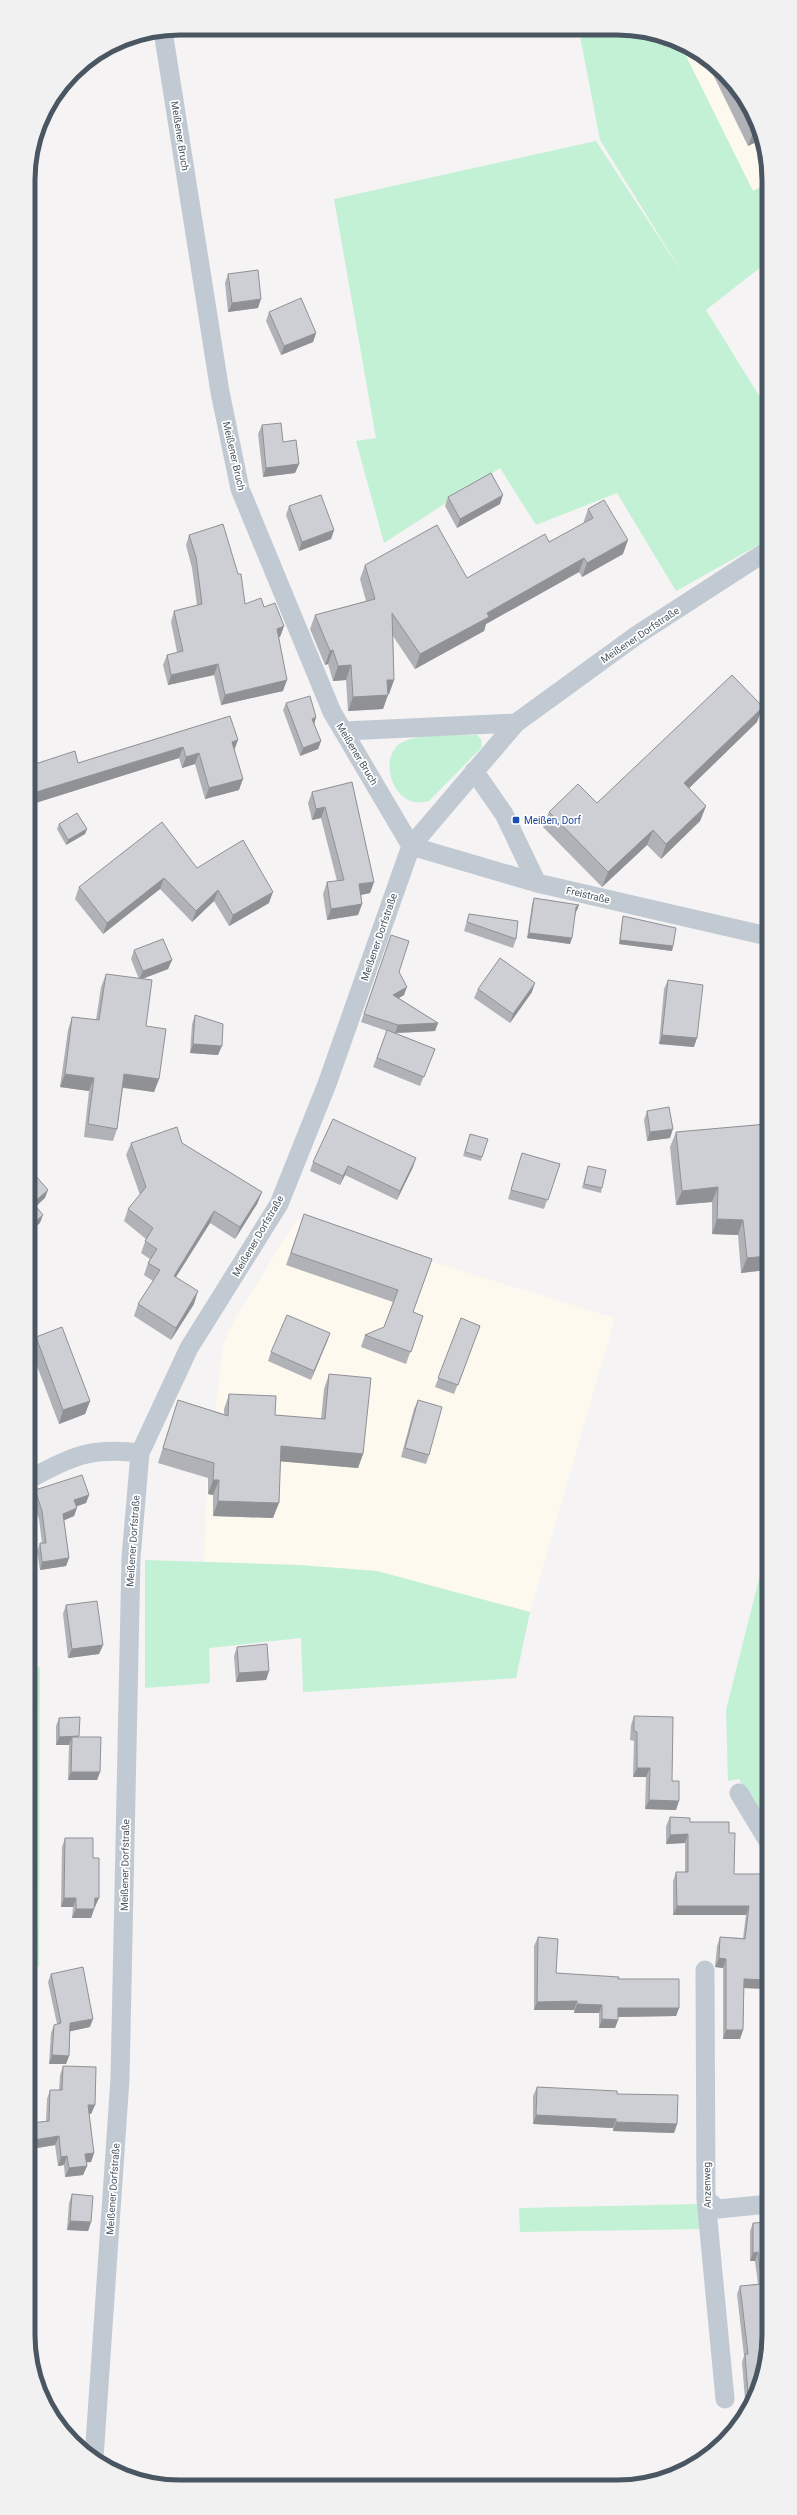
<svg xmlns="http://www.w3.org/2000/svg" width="797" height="2515" viewBox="0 0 797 2515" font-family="Roboto,sans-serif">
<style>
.commercial{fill:#fdf9ef}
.green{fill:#c3f1d5}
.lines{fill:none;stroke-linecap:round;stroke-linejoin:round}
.street{stroke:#c1cad2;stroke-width:19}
.wall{fill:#b0b2b7}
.shaded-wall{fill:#909195}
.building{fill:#cdcfd5;stroke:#909195}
.transit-dot{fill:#1a4fb4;stroke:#fff;stroke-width:1.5}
.labels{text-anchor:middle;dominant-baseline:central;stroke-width:3.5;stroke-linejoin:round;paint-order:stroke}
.street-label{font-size:10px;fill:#4a5661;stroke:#fff}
.transit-label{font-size:10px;fill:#164399;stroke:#fff;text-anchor:start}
.rim{fill:none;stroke:#4a5661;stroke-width:5}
</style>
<rect width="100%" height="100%" fill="#f5f3f3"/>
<path class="commercial" d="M680,44L693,48L725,73L753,113L766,151V184L753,191Z
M296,1220L615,1318L530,1612L377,1571L299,1565L204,1562L207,1483L223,1346L231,1326Z"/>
<path class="green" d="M579,31H647L680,44L753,191L766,184V263L706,310L766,407L767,540L676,591L617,493L536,525L500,468L384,543L356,441L376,438L334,199L596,141L688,282L600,140Z
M477,735L481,739L482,747L429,801C425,802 418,803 414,802C391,797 381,760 398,745C413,732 458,736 477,735Z
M768,1543V1830L739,1779L728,1781L726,1710Z
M145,1560L299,1565L377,1571L530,1612L516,1678L303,1692L301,1638L209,1648L210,1683L145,1688Z
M40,1667L39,1966L30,1968V1668Z
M701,2204V2229L520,2232L519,2208Z"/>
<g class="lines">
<path class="street" d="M163,31L220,392L240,489L332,712L411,846
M345,731L516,723
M474,771L504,814L537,883
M411,846L537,883L767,936
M30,1479C71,1456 92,1447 140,1453
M739,1793L768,1841
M705,1970L706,2199L725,2399
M706,2199L718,2209L769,2204
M94,2458L120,2079L131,1558L140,1453L189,1348L279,1204L327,1084L411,846L516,723L637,635L767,551"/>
</g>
<path class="wall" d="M705,58L725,73L753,113L762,139L748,146Z
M228,274L258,308L228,312L225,283Z
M269,312L316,333L313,342L281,355L266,321Z
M262,425L299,464L295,473L263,477L258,434Z
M448,497L500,504L457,528L445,506Z
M289,506L334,530L331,539L299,551L286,515Z
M588,509L623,554L582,577L579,572L486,624L484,631L415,669L393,636L394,680L389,694H388L383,709L348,711L346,680L333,681L328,664L325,665L310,629L315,615L366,601L360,579L365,565L467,578L549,542L583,524Z
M189,535L245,604L264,607L284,626L280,637H279L283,691L221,705L214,675L168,685L163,665L167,655L177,652L171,622L174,611L197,605L192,568L186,545Z
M286,703L316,717L314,724L321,741L318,749L300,756L283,710Z
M230,716L239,790L205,799L195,764L182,768L179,758L29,805V766L78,763Z
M757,722L689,788L706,806L700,821L661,859L647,845L602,887L543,827L549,812L597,803Z
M352,782L374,882L370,893L361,895L362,904L358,915L327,920L323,894L327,882L337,881L321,818L312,820L308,803L312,792Z
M59,824L87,829L85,834L66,845L57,829Z
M197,868L269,903L229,926L214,901L192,922L160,889L103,934L75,899L79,887Z
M534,898L579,905L577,910L576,912L570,944L527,938L532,904Z
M469,914L516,939L513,948L464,931Z
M623,916L673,946L672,951L619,944L622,921Z
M391,935L399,972L404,995L399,998L438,1023L435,1031L395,1033L435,1049L420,1086L373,1067L387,1031L361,1022Z
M134,950L172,960L168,969L142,979L146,1026L159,1079L154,1092L123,1088L117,1129L113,1141L84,1137L89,1091L60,1087L68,1030L72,1017L96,1020L101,987L106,974L139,979L131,959Z
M668,980L694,1047L659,1044L664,989Z
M478,989L532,992L510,1023L474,998Z
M195,1015L218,1055L190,1053L192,1024Z
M647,1111L670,1138L647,1141L644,1120Z
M767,1124V1270L741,1273L738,1235L712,1234V1202L676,1205L670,1147L676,1132Z
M470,1134L482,1157L481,1161L463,1156Z
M131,1143H182L262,1192L257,1204L235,1239L210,1223L176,1277L194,1304L171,1340L134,1316L138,1304L153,1281L144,1275L148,1263L150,1259L141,1253L146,1239L124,1221L128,1209L140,1195L126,1155Z
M522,1153L560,1164L544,1209L508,1199Z
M313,1162L413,1167L397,1200L345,1175L340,1185L310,1171Z
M588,1166L602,1188L601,1193L582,1188Z
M304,1214L432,1259L413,1312L423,1316L406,1364L361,1347L365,1335L384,1327L393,1302L286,1265Z
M461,1318L480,1326L454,1394L435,1387Z
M330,1333L311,1380L268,1361L271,1352Z
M36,1337L90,1401L85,1414L59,1424L31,1350Z
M329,1374L363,1454L358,1468L280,1461L273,1518L213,1516V1495L208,1494V1478L158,1463L173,1415L178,1400L224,1414V1409L229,1394L275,1415L321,1419L324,1389Z
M418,1400L429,1455L426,1464L401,1457L414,1409Z
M35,1490L89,1495L86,1503L77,1506L74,1516L64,1520L69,1558L66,1566L40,1570L37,1551L40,1543H42L39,1519L32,1498Z
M66,1605L103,1645L99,1654L68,1658L63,1614Z
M237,1647L269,1671L266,1680L236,1682L234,1656Z
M634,1716L672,1781L676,1810L645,1809L646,1777H633L634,1741L630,1740L631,1725Z
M59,1718L79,1737L100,1772L97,1780H68L69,1745H56V1726Z
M670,1817L690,1822L729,1833L734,1874L763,1884H768V1989L744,1988L743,2030L740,2039H723V1968L715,1967L717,1946L720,1937L743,1938L746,1915H673V1881L676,1872H685V1843L666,1844V1826Z
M65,1838L93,1858L95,1907H94V1909L91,1918H72L73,1907H61L62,1847Z
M538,1937L556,1973L618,1979L679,2008L676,2016L618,2017V2020L615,2028H599V2013H574V2010H534V1946Z
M51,1974L90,2027L70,2031L69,2056L66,2064H49L51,2033L54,2025L57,2024L48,1982Z
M765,2065L768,2150H763L762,2074Z
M63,2066L95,2105L91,2114H89L94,2153L91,2162H86L87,2166L83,2175L65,2177L64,2165L58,2166L55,2145L31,2149V2126L32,2123L46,2121L47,2099L50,2090H59L60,2075Z
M537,2087L617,2094L677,2124L674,2133L613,2131V2128L533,2124V2096Z
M72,2194L91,2222L88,2231L67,2230L69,2203Z
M769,2222L757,2393L746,2412L742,2362L744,2356L737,2294L740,2286L758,2284L755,2261H750V2231L753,2223Z"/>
<path class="shaded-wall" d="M758,128L762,139L748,146L754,130Z
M261,299L258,308L228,312L232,303Z
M316,333L313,342L281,355L284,346Z
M299,464L295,473L263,477L266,468Z
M503,495L500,504L457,528L460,519Z
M334,530L331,539L299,551L302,542Z
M628,540L623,554L582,577L587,563Z
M584,558L579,572L486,624L484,631L415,669L420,654L487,613Z
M284,626L280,637L273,639L277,629Z
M333,650L328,664L325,665L330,651Z
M218,664L214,675L168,685L171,675Z
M351,665L346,680L333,681L338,666Z
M287,680L283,691L221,705L225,695Z
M387,680H394L389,694L382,695Z
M388,695L383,709L348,711L353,697Z
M763,707L757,722L679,798L684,783Z
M316,717L314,725L312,719Z
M238,740L234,751L232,742Z
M321,741L318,749L300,756L303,748Z
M183,747L179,758L29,805V798L30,794Z
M199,753L195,764L182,768L186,757Z
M243,779L239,790L205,799L209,788Z
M706,806L700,821L661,859L666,844Z
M325,807L321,818L312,820L316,809Z
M87,829L85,834L66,845L68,840Z
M653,830L647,845L602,887L608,872Z
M164,878L160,889L103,934L107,923Z
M374,882L370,893L355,896L359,884Z
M218,890L214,901L192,922L196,911Z
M273,892L269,903L229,926L233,915Z
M362,904L358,915L327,920L331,909Z
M579,905L577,910L574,913L576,907Z
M529,933L572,938L570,944L527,938Z
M620,940L673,946L672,951L619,944Z
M172,960L168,969L139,980L143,971Z
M535,983L532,992L510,1023L513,1014Z
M407,987L404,995L390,1003L393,995Z
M438,1023L435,1031L395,1033L398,1025Z
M662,1035L697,1038L694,1047L659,1044Z
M193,1044L222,1046L218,1055L190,1053Z
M65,1074L94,1078L89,1091L60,1087Z
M124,1074L159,1079L154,1092L120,1087Z
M673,1129L670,1138L647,1141L650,1132Z
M416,1158L413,1167L397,1200L400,1191Z
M348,1166L345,1175L340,1185L343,1176Z
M718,1187L712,1202L676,1205L682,1191Z
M48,1190L45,1198L30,1212L33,1203Z
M262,1192L257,1204L235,1239L240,1227Z
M214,1211L210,1223L169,1288L174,1276Z
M43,1215L40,1223L30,1232V1226Z
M717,1219L743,1220L738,1235L712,1234Z
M767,1256V1270L741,1273L747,1258Z
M198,1291L194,1304L171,1340L176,1328Z
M330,1333L327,1342L311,1380L314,1371Z
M90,1401L85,1414L59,1424L63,1410Z
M281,1446L363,1454L358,1468L276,1461Z
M213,1480H219L213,1495L208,1494Z
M89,1495L86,1503L72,1508L74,1500Z
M218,1501L279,1503L273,1518L213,1516Z
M77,1508L74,1516L60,1522L63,1514Z
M69,1558L66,1566L40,1570L42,1562Z
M103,1645L99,1654L68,1658L72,1649Z
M269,1671L266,1680L236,1682L239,1673Z
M79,1736L72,1737L69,1745H56L59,1737Z
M637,1768H650L646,1777H633Z
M71,1772H100L97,1780H68Z
M649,1800L679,1801L676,1810L645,1809Z
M688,1834L685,1843L666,1844L670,1835Z
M64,1898H76L73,1907H61Z
M95,1898H99L95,1907H91Z
M677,1906H749L746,1915H673Z
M76,1909H94L91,1918H72Z
M719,1958L726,1959L723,1968L715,1967Z
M744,1979L768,1980V1989L741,1988Z
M577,2001L574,2010H534L537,2002Z
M577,2004L602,2005L599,2013H574Z
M618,2008H679L676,2016L615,2017Z
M93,2019L90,2027L67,2032L70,2023Z
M602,2019L618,2020L615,2028H599Z
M726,2030H743L740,2039H723Z
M52,2055L69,2056L66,2064H49Z
M88,2105H95L91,2114H84Z
M536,2115L616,2119L613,2128L533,2124Z
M616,2122L677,2124L674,2133L613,2131Z
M59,2136L55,2145L31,2149L34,2140Z
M766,2141H768V2150H763Z
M94,2153L91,2162L82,2163L85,2154Z
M67,2156L64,2165L58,2166L61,2157Z
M87,2166L83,2175L65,2177L69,2168Z
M70,2221L91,2222L88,2231L67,2230Z
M758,2252L755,2261H750L753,2253Z"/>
<path class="building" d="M729,79L753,113L758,128L754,130Z
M258,270L261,299L232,303L228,274Z
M301,298L316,333L284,346L269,312Z
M281,423L283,442L296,440L299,464L266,468L262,425Z
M491,473L503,495L460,519L448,497Z
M321,495L334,530L302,542L289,506Z
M604,500L628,540L587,563L584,558L487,613L489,617L420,654L392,613L394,680H387L388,695L353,697L351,665L338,666L333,650L330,651L315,615L375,599L365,565L437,525L467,578L545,534L549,542L593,518L588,509Z
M223,524L238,574H241L245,604L261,598L264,607L275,603L284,626L277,629L287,680L225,695L218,664L171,675L167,655L183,651L174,611L202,604L196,557L189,535Z
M732,675L763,707L684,783L706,806L666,844L653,830L608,872L549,812L578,784L597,803Z
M310,696L316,717L312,719L321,741L303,748L286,703Z
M230,716L238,740L232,742L243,779L209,788L199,753L186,757L183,747L30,794L29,791V766L75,751L78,763Z
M352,782L374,882L359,884L362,904L331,909L327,882L344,880L325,807L316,809L312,792Z
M77,813L87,829L68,840L59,824Z
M162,822L197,868L243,840L273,892L233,915L218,890L196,911L164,878L107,923L79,887Z
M534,898L579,905L576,907L572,938L529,933Z
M469,914L518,921L516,939L467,922Z
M623,916L676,928L673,946L620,940Z
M391,935L409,941L399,972L407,987L393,995L438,1023L398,1025L364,1014Z
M163,939L172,960L143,971L134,950Z
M500,958L535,983L513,1014L478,989Z
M106,974L152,980L146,1026L166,1029L159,1079L124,1074L117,1129L88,1124L94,1078L65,1074L72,1017L99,1020Z
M668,980L703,985L697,1038L662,1035Z
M195,1015L223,1024L222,1046L193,1044Z
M387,1030L435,1049L424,1077L377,1058Z
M669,1107L673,1129L650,1132L647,1111Z
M333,1119L416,1158L400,1191L348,1166L343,1176L313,1162Z
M767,1124V1256L747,1258L743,1220L717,1219L718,1187L682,1191L676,1132Z
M177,1127L182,1143L262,1192L240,1227L214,1211L174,1276L198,1291L176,1328L138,1304L160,1270L148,1263L157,1249L145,1241L153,1228L128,1209L146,1187L131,1143Z
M470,1134L488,1139L482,1157L465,1152Z
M522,1153L560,1164L548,1200L511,1190Z
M588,1166L606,1170L602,1188L584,1184Z
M29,1168L48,1190L33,1203L43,1215L30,1226Z
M304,1214L432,1259L413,1312L423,1316L411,1352L365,1335L384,1327L398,1290L291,1253Z
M287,1315L330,1333L314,1371L271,1352Z
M461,1318L480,1326L458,1385L438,1378Z
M62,1327L90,1401L63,1410L36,1337Z
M329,1374L371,1378L363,1454L281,1446L279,1503L218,1501L219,1480H213L214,1463L163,1448L178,1400L228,1416L229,1394L276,1396L275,1415L325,1419Z
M418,1400L442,1407L429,1455L405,1448Z
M82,1475L89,1495L74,1500L77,1508L63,1514L69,1558L42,1562L40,1543H46L42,1511L35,1490Z
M97,1601L103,1645L72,1649L66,1605Z
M267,1644L269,1671L239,1673L237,1647Z
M634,1716L673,1717L672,1781H679V1801L649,1800L650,1768H637V1732L634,1731Z
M80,1717L79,1736L59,1737V1718Z
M72,1737H101L100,1772H71Z
M670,1817L690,1818V1822H729V1833H735L734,1874H763V1884H768V1980L744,1979L743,2030H726V1959L719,1958L720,1937L745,1939L749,1906H677L676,1872H688V1834L670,1835Z
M65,1838H93V1858H99V1898H95L94,1909H76V1898H64Z
M538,1937L558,1939L556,1973L619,1977L618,1979H679V2008H618V2020L602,2019V2005L577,2004V2001L537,2002Z
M83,1967L93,2019L70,2023L69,2056L52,2055L54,2025L61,2023L51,1974Z
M765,2065H768V2141H766Z
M63,2066L96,2067L95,2105H88L94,2153L85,2154L87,2166L69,2168L67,2156L61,2157L59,2136L34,2140L32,2123L49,2121L50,2090H62Z
M537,2087L617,2091V2094L678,2095L677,2124L616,2122V2119L536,2115Z
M72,2194L93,2196L91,2222L70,2221Z
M769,2222V2344L757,2393L749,2406L745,2354H748L740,2286L762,2284L758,2252L753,2253V2223Z"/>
<rect class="transit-dot" x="512" y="816" width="8" height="8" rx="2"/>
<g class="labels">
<g class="street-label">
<text transform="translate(180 136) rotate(81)">Meißener Bruch</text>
<text transform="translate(234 456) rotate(77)">Meißener Bruch</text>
<text transform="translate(640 635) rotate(-34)">Meißener Dorfstraße</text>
<text transform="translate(357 754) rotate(59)">Meißener Bruch</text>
<text transform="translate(588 895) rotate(13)">Freistraße</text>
<text transform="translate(379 937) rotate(-71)">Meißener Dorfstraße</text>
<text transform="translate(258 1236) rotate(-60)">Meißener Dorfstraße</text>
<text transform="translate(133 1541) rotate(-86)">Meißener Dorfstraße</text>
<text transform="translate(125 1865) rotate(-89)">Meißener Dorfstraße</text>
<text transform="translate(707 2185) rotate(-91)">Anzenweg</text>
<text transform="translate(113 2189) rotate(-86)">Meißener Dorfstraße</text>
</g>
<g class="transit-label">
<text x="524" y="820">Meißen, Dorf</text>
</g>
</g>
<path d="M0 0H797V2515H0ZM180 35H617A145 145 0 0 1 762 180V2335A145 145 0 0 1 617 2480H180A145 145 0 0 1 35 2335V180A145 145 0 0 1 180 35Z" fill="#f1f1f2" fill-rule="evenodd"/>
<path class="rim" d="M180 35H617A145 145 0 0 1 762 180V2335A145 145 0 0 1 617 2480H180A145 145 0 0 1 35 2335V180A145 145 0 0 1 180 35Z"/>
</svg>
